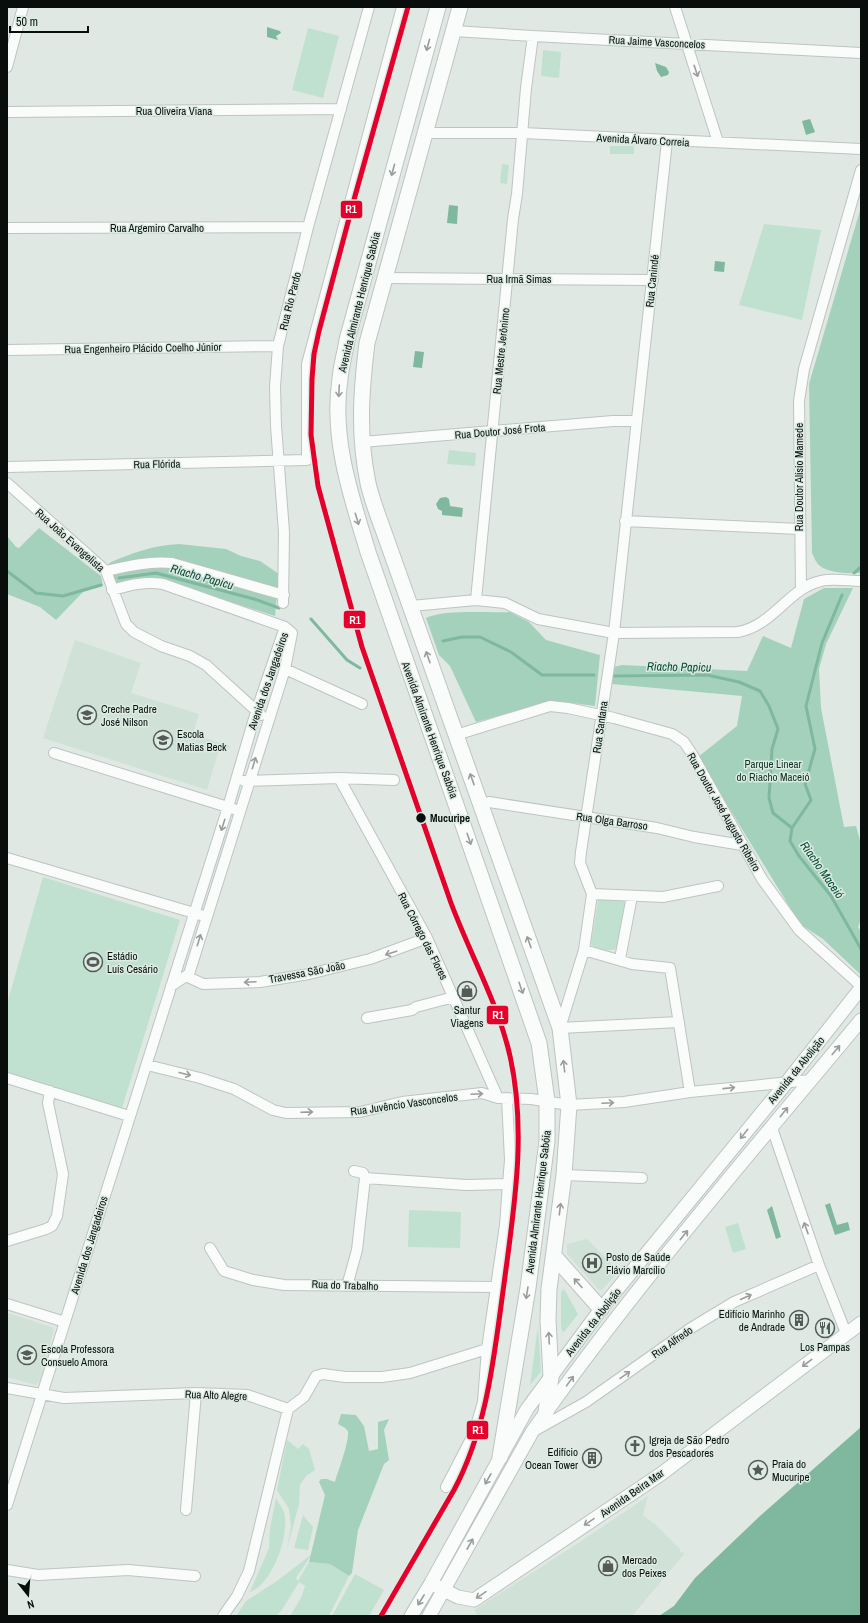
<svg xmlns="http://www.w3.org/2000/svg" width="868" height="1623" viewBox="0 0 868 1623" font-family="'Archivo Narrow',sans-serif">
<style>
.built{fill:#d0e1d7}
.green{fill:#c0e1d0}
.forest{fill:#a4d1bc}
.water{fill:#7fb89e}
.lines{fill:none;stroke-linecap:round;stroke-linejoin:round}
.stream{stroke:#7fb89e;stroke-width:3}
.minor-casing{stroke:#bec4c0;stroke-width:12}
.major-casing{stroke:#bec4c0;stroke-width:15}
.highway-casing{stroke:#bec4c0;stroke-width:17}
.minor{stroke:#fafcfb;stroke-width:10}
.major{stroke:#fafcfb;stroke-width:13}
.highway{stroke:#fafcfb;stroke-width:15}
.rail-casing{stroke:#bfc1c0;stroke-width:4.5}
.rail{stroke:#dcebe3;stroke-width:3;stroke-dasharray:9;stroke-linecap:butt}
.rail-1-casing{stroke:#dcebe3;stroke-width:8}
.rail-1{stroke:#e4002b;stroke-width:5}
.oneway{stroke:#9a9d9b}
.stop-dot{fill:#090e0c;stroke:#dcebe3;stroke-width:1.5}
.labels{text-anchor:middle;dominant-baseline:central;stroke-width:3;stroke-linejoin:round;paint-order:stroke}
.street-label{font-size:11px;fill:#090e0c;stroke:#dcebe3}
.poi-label{font-size:11px;fill:#090e0c;stroke:#dcebe3;text-anchor:start}
.park-label{font-size:11px;fill:#0e3223;stroke:#dcebe3}
.stop-label{font-size:11px;font-weight:bold;fill:#090e0c;stroke:#dcebe3;text-anchor:start}
.water-label{font-size:12px;font-style:italic;fill:#094b34;stroke:#dcebe3}
.line-badge{stroke:#dcebe3;stroke-width:1.5}
.badge-label{font-size:11px;text-anchor:middle;font-weight:bold;fill:#fff}
</style>
<rect width="100%" height="100%" fill="#e0e8e3"/>
<path class="built" d="M75,640L141,663L131,693L199,714L193,734L230,746L229,749L220,746L207,790L43,738Z
M587,1239L619,1271L602,1290H599L567,1254V1244Z
M7,1313L52,1327L54,1330L40,1381L36,1385L7,1377Z
M648,1496L643,1515L657,1526L680,1549V1552L685,1553L632,1616H478L474,1610L580,1542Z"/>
<path class="green" d="M308,28L339,36L323,98L292,90Z
M543,50L561,52L559,78L541,76Z
M610,146H634V154H610Z
M502,164L509,165L507,184L500,183Z
M764,224L821,230L802,320L739,305Z
M449,450L476,453L475,466L447,464Z
M43,877L180,920L122,1108L7,1072V1004Z
M599,895L627,902L616,949C610,952 595,949 591,944Z
M409,1210L461,1212L460,1248L408,1247Z
M738,1223L746,1249L733,1253L725,1227Z
M564,1289L578,1314L564,1332L562,1331L561,1326V1292Z
M538,1326L541,1372L530,1385Z
M287,1440L298,1449L303,1444L309,1449L315,1470L306,1476L300,1485L299,1504L287,1549L291,1527L289,1509L277,1490Z
M276,1498C278,1503 282,1507 284,1512C290,1534 273,1584 250,1592L269,1548L270,1529Z
M303,1515L313,1527L308,1550L294,1548Z
M312,1554L296,1578L298,1581L309,1562L330,1564L349,1576L329,1616H290L301,1598L305,1586L299,1582L282,1610L276,1616H236L246,1601L277,1581Z
M355,1574L384,1590L369,1616H332Z"/>
<path class="forest" d="M861,207V573C850,574 829,573 820,566C816,563 814,557 812,553L809,384Z
M39,528L101,576L103,586L83,592L56,620L40,607L7,594V536L16,547L19,548Z
M179,544L226,549L241,556L260,561L279,574L275,616L152,577L133,579L117,585L109,563C132,553 154,545 179,544Z
M824,588H853L826,644L819,669L821,708L844,827L856,826L861,844V920L858,927L861,932V975L823,939L800,924L698,757L737,726L742,696L612,684L614,667L622,665L747,671L763,636L791,648L804,599Z
M510,612L529,622L546,640L600,655L595,706L564,702L544,703L476,722L450,666L439,655L426,618C444,609 489,613 510,612Z
M341,1414L356,1415L364,1426L369,1451L378,1449V1422L389,1419L384,1430L389,1460L384,1464L358,1530L352,1573L349,1576L330,1564L309,1562L325,1495L319,1482L321,1479H327L335,1482C338,1471 349,1443 348,1432C347,1428 341,1426 338,1424Z"/>
<path class="water" d="M267,27L280,31L281,33L276,36L278,40L267,37Z
M655,63L666,67L669,72L668,75L661,77L657,71Z
M810,119L815,132L806,135L802,121Z
M449,205L458,206L457,224L447,223Z
M715,261L725,262L724,272L714,271Z
M415,351L424,352L422,368L413,367Z
M446,497L449,499L450,506L463,508L462,517L442,515V511L438,509L436,504L440,498Z
M830,1203L837,1225L848,1222L850,1230L835,1235L825,1205Z
M772,1206L781,1237L776,1239L767,1210Z
M861,1427V1616H659L674,1606L695,1578L760,1516Z"/>
<g class="lines">
<path class="stream" d="M7,571L36,593L63,596L101,585
M854,573L861,567
M119,578L156,573L254,599L279,608
M842,595L822,643L806,706L815,749L805,784L811,800L792,828L790,841L799,856L831,896L861,949
M311,619L347,660L360,668
M443,641L462,637H480L511,652L542,675H594
M612,676L707,675L739,682L760,691L769,706L778,729L772,749L769,798L773,813L792,828"/>
<defs>
<path id="minor" d="M675,7L718,142
M454,31L533,36L861,53
M7,67L23,7
M7,112L341,109
M424,133H523L861,149
M667,141L614,633L581,852L580,863L592,894L584,950L560,1028L679,1022
M7,228L308,227
M384,278L653,280
M7,350L278,346
M362,442L613,421H637
M7,467L307,460V364L402,7
M7,483L106,571L126,624L134,632L161,646L190,656L206,665L261,715
M625,521L799,529
M106,571C128,566 149,561 172,563L284,595
M112,590C130,585 144,581 163,584L285,627L292,633L285,669L189,974L171,986
M801,590L799,401L804,369L861,170
M476,600L505,603L538,619L614,633L738,632C773,626 790,587 821,581C833,578 849,581 861,581
M283,603L284,532L276,426L275,387L278,346L308,227L369,7
M411,606L476,600L513,219L517,194L526,88L533,36
M285,669L362,704
M456,735L550,706L568,708L614,718L672,734L684,742L692,754L762,879L799,930L861,986
M54,753L234,809
M339,778L427,938L498,1098
M244,781L339,778L394,780
M480,805L489,802L657,828L694,837L742,845
M7,858L201,915
M592,894L663,897L718,886
M584,950L632,964L670,968L690,1092
M620,959L632,896
M186,976L203,984L260,982L309,974L370,959L427,938
M367,1018L412,1010L416,1007L454,997
M147,1065L200,1078L234,1089L273,1110L286,1113L360,1112L402,1102L482,1093L498,1098L531,1099L569,1105L624,1102L690,1092L811,1080
M7,1078L129,1116
M772,1128L819,1265L846,1333
M354,1171L363,1173L365,1178L466,1185L508,1184
M564,1175L642,1178
M7,1241L46,1229L52,1226L57,1216L63,1174L48,1103L50,1091
M210,1248L224,1271L253,1280L284,1285L495,1287
M347,1286L357,1250L365,1178
M7,1304L65,1322
M7,1388L64,1398L196,1393L247,1395L288,1409L304,1397L316,1376L323,1374L345,1377H382L410,1373L487,1349
M534,1431L586,1402L691,1328L734,1302L819,1265
M446,1487L474,1433L483,1402L487,1349L505,1225L508,1184L510,1160L507,1098
M7,1505L228,807L256,712L285,627
M186,1510L196,1393
M7,1570L38,1575L128,1570L195,1576
M223,1616L237,1596L249,1571L288,1409"/>
<path id="major" d="M436,1586L458,1597L474,1600L661,1474L861,1323
M411,1616L431,1583L527,1409L601,1309L787,1082L861,988
M429,1616L532,1432C633,1288 749,1155 861,1020"/>
<path id="highway" d="M438,7L347,340C345,353 341,366 340,379C331,438 351,496 368,552L539,1043L547,1101V1141L528,1288L500,1457
M460,7L367,343C361,392 358,434 368,483C372,501 379,518 385,535L560,1028L569,1105L564,1175L549,1289L548,1320L551,1377L546,1412
M554,1256L601,1309"/>
</defs>
<use href="#minor" class="minor-casing"/>
<use href="#major" class="major-casing"/>
<use href="#highway" class="highway-casing"/>
<use href="#minor" class="minor"/>
<use href="#major" class="major"/>
<use href="#highway" class="highway"/>
<defs>
<path id="rail" d="M381,1616L454,1490C488,1426 494,1355 504,1284C514,1208 527,1132 510,1056C498,1003 470,954 451,903L362,647L318,486L311,435L312,379L314,354L319,331L355,196L408,7"/>
</defs>
<use href="#rail" class="rail-casing"/>
<use href="#rail" class="rail"/>
<defs>
<path id="rail-1" d="M381,1616L454,1490C488,1426 494,1355 504,1284C514,1208 527,1132 510,1056C498,1003 470,954 451,903L362,647L318,486L311,435L312,379L314,354L319,331L355,196L408,7"/>
</defs>
<use href="#rail-1" class="rail-1-casing"/>
<use href="#rail-1" class="rail-1"/>
</g>
<defs><path id="oneway-shaft" d="M-6 0H5M1.5-3L5.5 0L1.5 3" fill="none" stroke-width="1.6" stroke-linecap="round" stroke-linejoin="round"/></defs>
<g class="oneway">
<use href="#oneway-shaft" transform="translate(428 45) rotate(105)"/>
<use href="#oneway-shaft" transform="translate(696 71) rotate(72)"/>
<use href="#oneway-shaft" transform="translate(393 170) rotate(105)"/>
<use href="#oneway-shaft" transform="translate(339 391) rotate(93)"/>
<use href="#oneway-shaft" transform="translate(357 519) rotate(73)"/>
<use href="#oneway-shaft" transform="translate(428 657) rotate(-109)"/>
<use href="#oneway-shaft" transform="translate(254 763) rotate(-73)"/>
<use href="#oneway-shaft" transform="translate(472 779) rotate(-110)"/>
<use href="#oneway-shaft" transform="translate(223 825) rotate(108)"/>
<use href="#oneway-shaft" transform="translate(469 839) rotate(71)"/>
<use href="#oneway-shaft" transform="translate(199 940) rotate(-73)"/>
<use href="#oneway-shaft" transform="translate(529 942) rotate(-110)"/>
<use href="#oneway-shaft" transform="translate(391 953) rotate(162)"/>
<use href="#oneway-shaft" transform="translate(250 982) rotate(177)"/>
<use href="#oneway-shaft" transform="translate(521 988) rotate(71)"/>
<use href="#oneway-shaft" transform="translate(836 1050) rotate(-50)"/>
<use href="#oneway-shaft" transform="translate(564 1066) rotate(-97)"/>
<use href="#oneway-shaft" transform="translate(185 1074) rotate(14)"/>
<use href="#oneway-shaft" transform="translate(729 1088) rotate(-6)"/>
<use href="#oneway-shaft" transform="translate(477 1094) rotate(-3)"/>
<use href="#oneway-shaft" transform="translate(608 1103) rotate(-3)"/>
<use href="#oneway-shaft" transform="translate(307 1112) rotate(-2)"/>
<use href="#oneway-shaft" transform="translate(784 1112) rotate(-51)"/>
<use href="#oneway-shaft" transform="translate(744 1134) rotate(129)"/>
<use href="#oneway-shaft" transform="translate(560 1209) rotate(-83)"/>
<use href="#oneway-shaft" transform="translate(806 1228) rotate(-110)"/>
<use href="#oneway-shaft" transform="translate(684 1235) rotate(-51)"/>
<use href="#oneway-shaft" transform="translate(578 1283) rotate(-132)"/>
<use href="#oneway-shaft" transform="translate(527 1293) rotate(99)"/>
<use href="#oneway-shaft" transform="translate(746 1297) rotate(-24)"/>
<use href="#oneway-shaft" transform="translate(549 1338) rotate(-93)"/>
<use href="#oneway-shaft" transform="translate(807 1363) rotate(143)"/>
<use href="#oneway-shaft" transform="translate(625 1375) rotate(-35)"/>
<use href="#oneway-shaft" transform="translate(570 1381) rotate(-54)"/>
<use href="#oneway-shaft" transform="translate(488 1479) rotate(119)"/>
<use href="#oneway-shaft" transform="translate(589 1522) rotate(146)"/>
<use href="#oneway-shaft" transform="translate(470 1544) rotate(-61)"/>
<use href="#oneway-shaft" transform="translate(481 1595) rotate(146)"/>
<use href="#oneway-shaft" transform="translate(421 1600) rotate(122)"/>
</g>
<defs>
<symbol id="school-ring" viewBox="-11 -11 22 22"><circle r="9.5" fill="#dcebe3" stroke="#545a57" stroke-width="1.5"/><path d="M0-5L7-2L0 1L-7-2ZM-4 1L0 2.5L4 1V4Q0 6-4 4Z" fill="#545a57"/></symbol>
<symbol id="stadium-ring" viewBox="-11 -11 22 22"><circle r="9.5" fill="#dcebe3" stroke="#545a57" stroke-width="1.5"/><path d="M0-5a6.5 5 0 1 0 0 10a6.5 5 0 1 0 0-10ZM-3.5-1.8h7v3.6h-7Z" fill="#545a57"/></symbol>
<symbol id="shop-ring" viewBox="-11 -11 22 22"><circle r="9.5" fill="#dcebe3" stroke="#545a57" stroke-width="1.5"/><path d="M-5-2.5h2.3a2.7 3.5 0 0 1 5.4 0H5L5.5 6h-11ZM-1.5-2.5h3a1.5 2.3 0 0 0-3 0Z" fill="#545a57"/></symbol>
<symbol id="hospital-ring" viewBox="-11 -11 22 22"><circle r="9.5" fill="#dcebe3" stroke="#545a57" stroke-width="1.5"/><path d="M-5-5h3v3.5h4V-5h3V5h-3V1.5h-4V5h-3Z" fill="#545a57"/></symbol>
<symbol id="building-ring" viewBox="-11 -11 22 22"><circle r="9.5" fill="#dcebe3" stroke="#545a57" stroke-width="1.5"/><path d="M-4-6H4V6H1V3H-1V6H-4ZM-2.5-4.3h1.7v1.8h-1.7ZM.8-4.3h1.7v1.8H.8ZM-2.5-1h1.7V.8h-1.7ZM.8-1h1.7V.8H.8Z" fill="#545a57"/></symbol>
<symbol id="restaurant-ring" viewBox="-11 -11 22 22"><circle r="9.5" fill="#dcebe3" stroke="#545a57" stroke-width="1.5"/><path d="M-5-6h1v4h1v-4h1v4h1v-4h1v5L-1.5 .5V6h-2V.5L-5-1ZM5-6V6H3V1.5H1.5Q1.5-4 5-6Z" fill="#545a57"/></symbol>
<symbol id="church-ring" viewBox="-11 -11 22 22"><circle r="9.5" fill="#dcebe3" stroke="#545a57" stroke-width="1.5"/><path d="M-1.2-6h2.4v3.5h3.3v2.4h-3.3V6h-2.4V-.1h-3.3v-2.4h3.3Z" fill="#545a57"/></symbol>
<symbol id="sight-ring" viewBox="-11 -11 22 22"><circle r="9.5" fill="#dcebe3" stroke="#545a57" stroke-width="1.5"/><path d="M0-6L1.8-2.2L6-1.7L2.9 1.2L3.7 5.4L0 3.3L-3.7 5.4L-2.9 1.2L-6-1.7L-1.8-2.2Z" fill="#545a57"/></symbol>
</defs>
<g fill-rule="evenodd">
<use href="#school-ring" x="76" y="704" width="22" height="22"/>
<use href="#school-ring" x="152" y="729" width="22" height="22"/>
<use href="#stadium-ring" x="82" y="951" width="22" height="22"/>
<use href="#shop-ring" x="456" y="980" width="22" height="22"/>
<use href="#hospital-ring" x="581" y="1252" width="22" height="22"/>
<use href="#building-ring" x="788" y="1309" width="22" height="22"/>
<use href="#restaurant-ring" x="814" y="1317" width="22" height="22"/>
<use href="#school-ring" x="16" y="1344" width="22" height="22"/>
<use href="#church-ring" x="624" y="1435" width="22" height="22"/>
<use href="#building-ring" x="581" y="1447" width="22" height="22"/>
<use href="#sight-ring" x="747" y="1459" width="22" height="22"/>
<use href="#shop-ring" x="597" y="1555" width="22" height="22"/>
</g>
<circle class="stop-dot" cx="421" cy="818" r="5.5"/>
<g class="labels">
<g class="street-label">
<text transform="translate(657 42) rotate(3)">Rua Jaime Vasconcelos</text>
<text x="174" y="111">Rua Oliveira Viana</text>
<text transform="translate(643 140) rotate(3)">Avenida Álvaro Correia</text>
<text x="157" y="228">Rua Argemiro Carvalho</text>
<text x="519" y="279">Rua Irmã Simas</text>
<text transform="translate(652 281) rotate(-84)">Rua Canindé</text>
<text transform="translate(290 301) rotate(-76)">Rua Rio Pardo</text>
<text transform="translate(359 302) rotate(-76)">Avenida Almirante Henrique Sabóia</text>
<text transform="translate(143 348) rotate(-1)">Rua Engenheiro Plácido Coelho Júnior</text>
<text transform="translate(501 351) rotate(-84)">Rua Mestre Jerônimo</text>
<text transform="translate(500 431) rotate(-5)">Rua Doutor José Frota</text>
<text transform="translate(157 464) rotate(-1)">Rua Flórida</text>
<text transform="translate(799 477) rotate(-90)">Rua Doutor Alísio Mamede</text>
<text transform="translate(70 540) rotate(42)">Rua João Evangelista</text>
<text transform="translate(268 681) rotate(-71)">Avenida dos Jangadeiros</text>
<text transform="translate(600 727) rotate(-82)">Rua Santana</text>
<text transform="translate(430 730) rotate(70)">Avenida Almirante Henrique Sabóia</text>
<text transform="translate(724 812) rotate(60)">Rua Doutor José Augusto Ribeiro</text>
<text transform="translate(612 821) rotate(8)">Rua Olga Barroso</text>
<text transform="translate(423 936) rotate(63)">Rua Córrego das Flores</text>
<text transform="translate(307 972) rotate(-11)">Travessa São João</text>
<text transform="translate(796 1070) rotate(-51)">Avenida da Abolição</text>
<text transform="translate(404 1104) rotate(-8)">Rua Juvêncio Vasconcelos</text>
<text transform="translate(538 1202) rotate(-83)">Avenida Almirante Henrique Sabóia</text>
<text transform="translate(89 1245) rotate(-73)">Avenida dos Jangadeiros</text>
<text transform="translate(345 1285) rotate(2)">Rua do Trabalho</text>
<text transform="translate(593 1322) rotate(-52)">Avenida da Abolição</text>
<text transform="translate(672 1342) rotate(-35)">Rua Alfredo</text>
<text transform="translate(216 1395) rotate(2)">Rua Alto Alegre</text>
<text transform="translate(632 1493) rotate(-35)">Avenida Beira Mar</text>
</g>
<g class="poi-label">
<text x="101" y="709">Creche Padre<tspan x="101" dy="13">José Nilson</tspan></text>
<text x="177" y="734">Escola<tspan x="177" dy="13">Matias Beck</tspan></text>
<text x="107" y="956">Estádio<tspan x="107" dy="13">Luís Cesário</tspan></text>
<text x="467" y="1010" text-anchor="middle">Santur<tspan x="467" dy="13">Viagens</tspan></text>
<text x="606" y="1257">Posto de Saúde<tspan x="606" dy="13">Flávio Marcílio</tspan></text>
<text x="785" y="1314" text-anchor="end">Edifício Marinho<tspan x="785" dy="13">de Andrade</tspan></text>
<text x="825" y="1347" text-anchor="middle">Los Pampas</text>
<text x="41" y="1349">Escola Professora<tspan x="41" dy="13">Consuelo Amora</tspan></text>
<text x="649" y="1440">Igreja de São Pedro<tspan x="649" dy="13">dos Pescadores</tspan></text>
<text x="578" y="1452" text-anchor="end">Edifício<tspan x="578" dy="13">Ocean Tower</tspan></text>
<text x="772" y="1464">Praia do<tspan x="772" dy="13">Mucuripe</tspan></text>
<text x="622" y="1560">Mercado<tspan x="622" dy="13">dos Peixes</tspan></text>
</g>
<g class="park-label">
<text x="773" y="764">Parque Linear<tspan x="773" dy="13">do Riacho Maceió</tspan></text>
</g>
<g class="stop-label">
<text x="430" y="818">Mucuripe</text>
</g>
<g class="water-label">
<text transform="translate(202 577) rotate(16)">Riacho Papicu</text>
<text transform="translate(679 667) rotate(1)">Riacho Papicu</text>
<text transform="translate(822 870) rotate(55)">Riacho Maceió</text>
</g>
</g>
<g class="line-badge">
<rect x="340" y="200" width="23" height="19" rx="4" fill="#e4002b"/>
<rect x="343" y="610" width="23" height="19" rx="4" fill="#e4002b"/>
<rect x="486" y="1005" width="23" height="20" rx="4" fill="#e4002b"/>
<rect x="466" y="1420" width="23" height="20" rx="4" fill="#e4002b"/>
</g>
<g class="badge-label">
<text x="351" y="213">R1</text>
<text x="355" y="624">R1</text>
<text x="498" y="1019">R1</text>
<text x="478" y="1434">R1</text>
</g>
<rect width="868" height="1623" fill="none" stroke="#090e0c" stroke-width="16"/>
<g transform="translate(28 1595) rotate(163)" stroke="#dcebe3" stroke-width="3" paint-order="stroke">
<path d="M0-3L7 15L0 10L-7 15Z" fill="#090e0c"/>
<text y="-6" font-size="11" font-weight="bold" text-anchor="middle" fill="#090e0c">N</text>
</g>
<path d="M10 26v6h78v-6" fill="none" stroke="#090e0c" stroke-width="2"/>
<text x="16" y="26" font-size="12" fill="#090e0c" stroke="#dcebe3" stroke-width="3" paint-order="stroke">50 m</text>
</svg>
